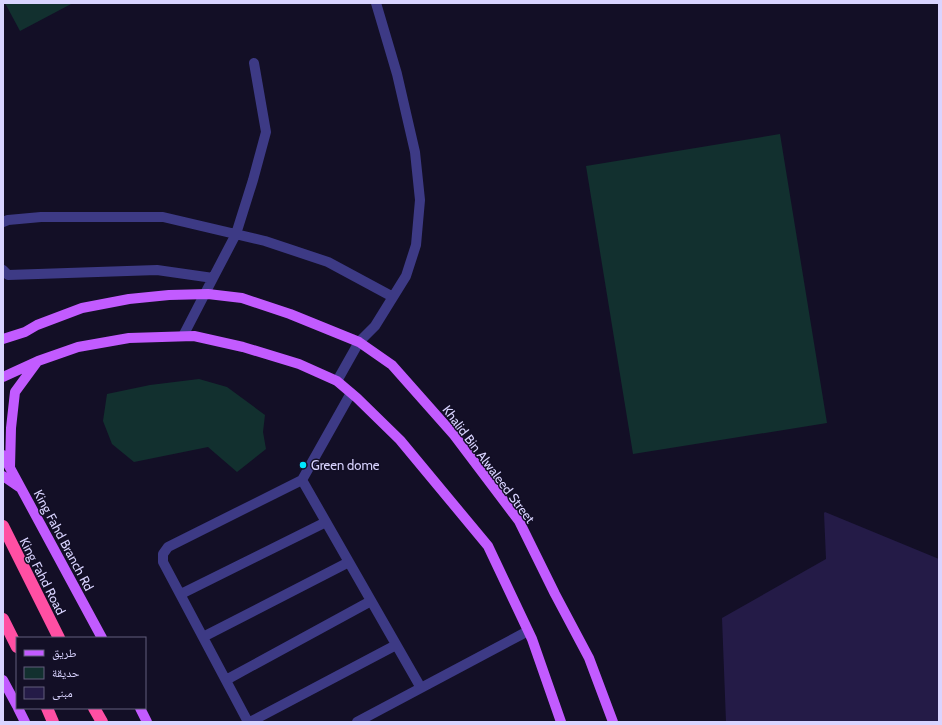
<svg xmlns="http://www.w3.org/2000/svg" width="942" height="725" viewBox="0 0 942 725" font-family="Cabin,'Noto Naskh Arabic',sans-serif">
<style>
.green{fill:#12302f}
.building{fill:#241b47}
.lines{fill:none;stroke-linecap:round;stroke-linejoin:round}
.minor{stroke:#3d3a85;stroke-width:10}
.major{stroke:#c25bff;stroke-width:10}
.highway{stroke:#ff4fa3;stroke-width:12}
.poi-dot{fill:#00e5ff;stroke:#130f26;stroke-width:1.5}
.labels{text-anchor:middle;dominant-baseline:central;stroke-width:3;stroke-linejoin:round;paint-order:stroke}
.street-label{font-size:13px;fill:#d9d4ff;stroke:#130f26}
.poi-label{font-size:13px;fill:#d9d4ff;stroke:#130f26;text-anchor:start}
</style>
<rect width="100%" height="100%" fill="#130f26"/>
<path class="green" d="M5,3H73L20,31Z
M780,134L827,423L633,454L586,166Z
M199,379L227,387L265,415L263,432L266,449L237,472L208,447L134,462L112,444L103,421L107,394L150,385Z"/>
<path class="building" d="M825,512L939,559V722H726L722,618L826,559L824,513Z"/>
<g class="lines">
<path class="minor" d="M3,222L8,220L41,217H163L265,241L328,262L393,297
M3,270L8,275L157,270L213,278L183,336
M213,278L236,234L253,180L266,132L254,63
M337,381L359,342L375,326L406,276L416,245L420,200L415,152L397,74L376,3
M302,480L421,688
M181,594L326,522
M203,637L349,562
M226,680L371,601
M248,722L163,562V554L168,547L302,480L351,393
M250,722L396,645
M357,722L528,631"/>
<path class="major" d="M3,339L25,332L37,325L82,308L129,299L169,295L208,294L242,298L290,314L359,342L392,365L454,435L519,521L555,594L589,658L613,722
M3,377L38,361L78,347L129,338L194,336L243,347L299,364L337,381L357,398L400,440L488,546L532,639L561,722
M3,455L102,638
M10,467L11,428L15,392L37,362
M3,476L19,487
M3,680L17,706
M18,708L25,722
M140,708L147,722"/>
<path class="highway" d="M3,526L59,638
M3,619L17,647
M47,708L53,722
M94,708L102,722"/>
</g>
<circle class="poi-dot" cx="303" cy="465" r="4"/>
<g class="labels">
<g class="street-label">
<text transform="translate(489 464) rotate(53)">Khalid Bin Alwaleed Street</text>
<text transform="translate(64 540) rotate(62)">King Fahd Branch Rd</text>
<text transform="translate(43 576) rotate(63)">King Fahd Road</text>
</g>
<g class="poi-label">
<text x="311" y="465">Green dome</text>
</g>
</g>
<rect width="942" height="725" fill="none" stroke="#d9d4ff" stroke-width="8"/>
<rect x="16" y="637" width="130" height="72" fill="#130f26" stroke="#625e7d"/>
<rect x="24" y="650" width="20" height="6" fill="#c25bff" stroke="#625e7d"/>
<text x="52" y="657" font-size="12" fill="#d9d4ff">طريق</text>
<rect x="24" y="667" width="20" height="12" fill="#12302f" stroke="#625e7d"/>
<text x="52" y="677" font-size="12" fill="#d9d4ff">حديقة</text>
<rect x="24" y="687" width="20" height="12" fill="#241b47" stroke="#625e7d"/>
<text x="52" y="697" font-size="12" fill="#d9d4ff">مبنى</text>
</svg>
